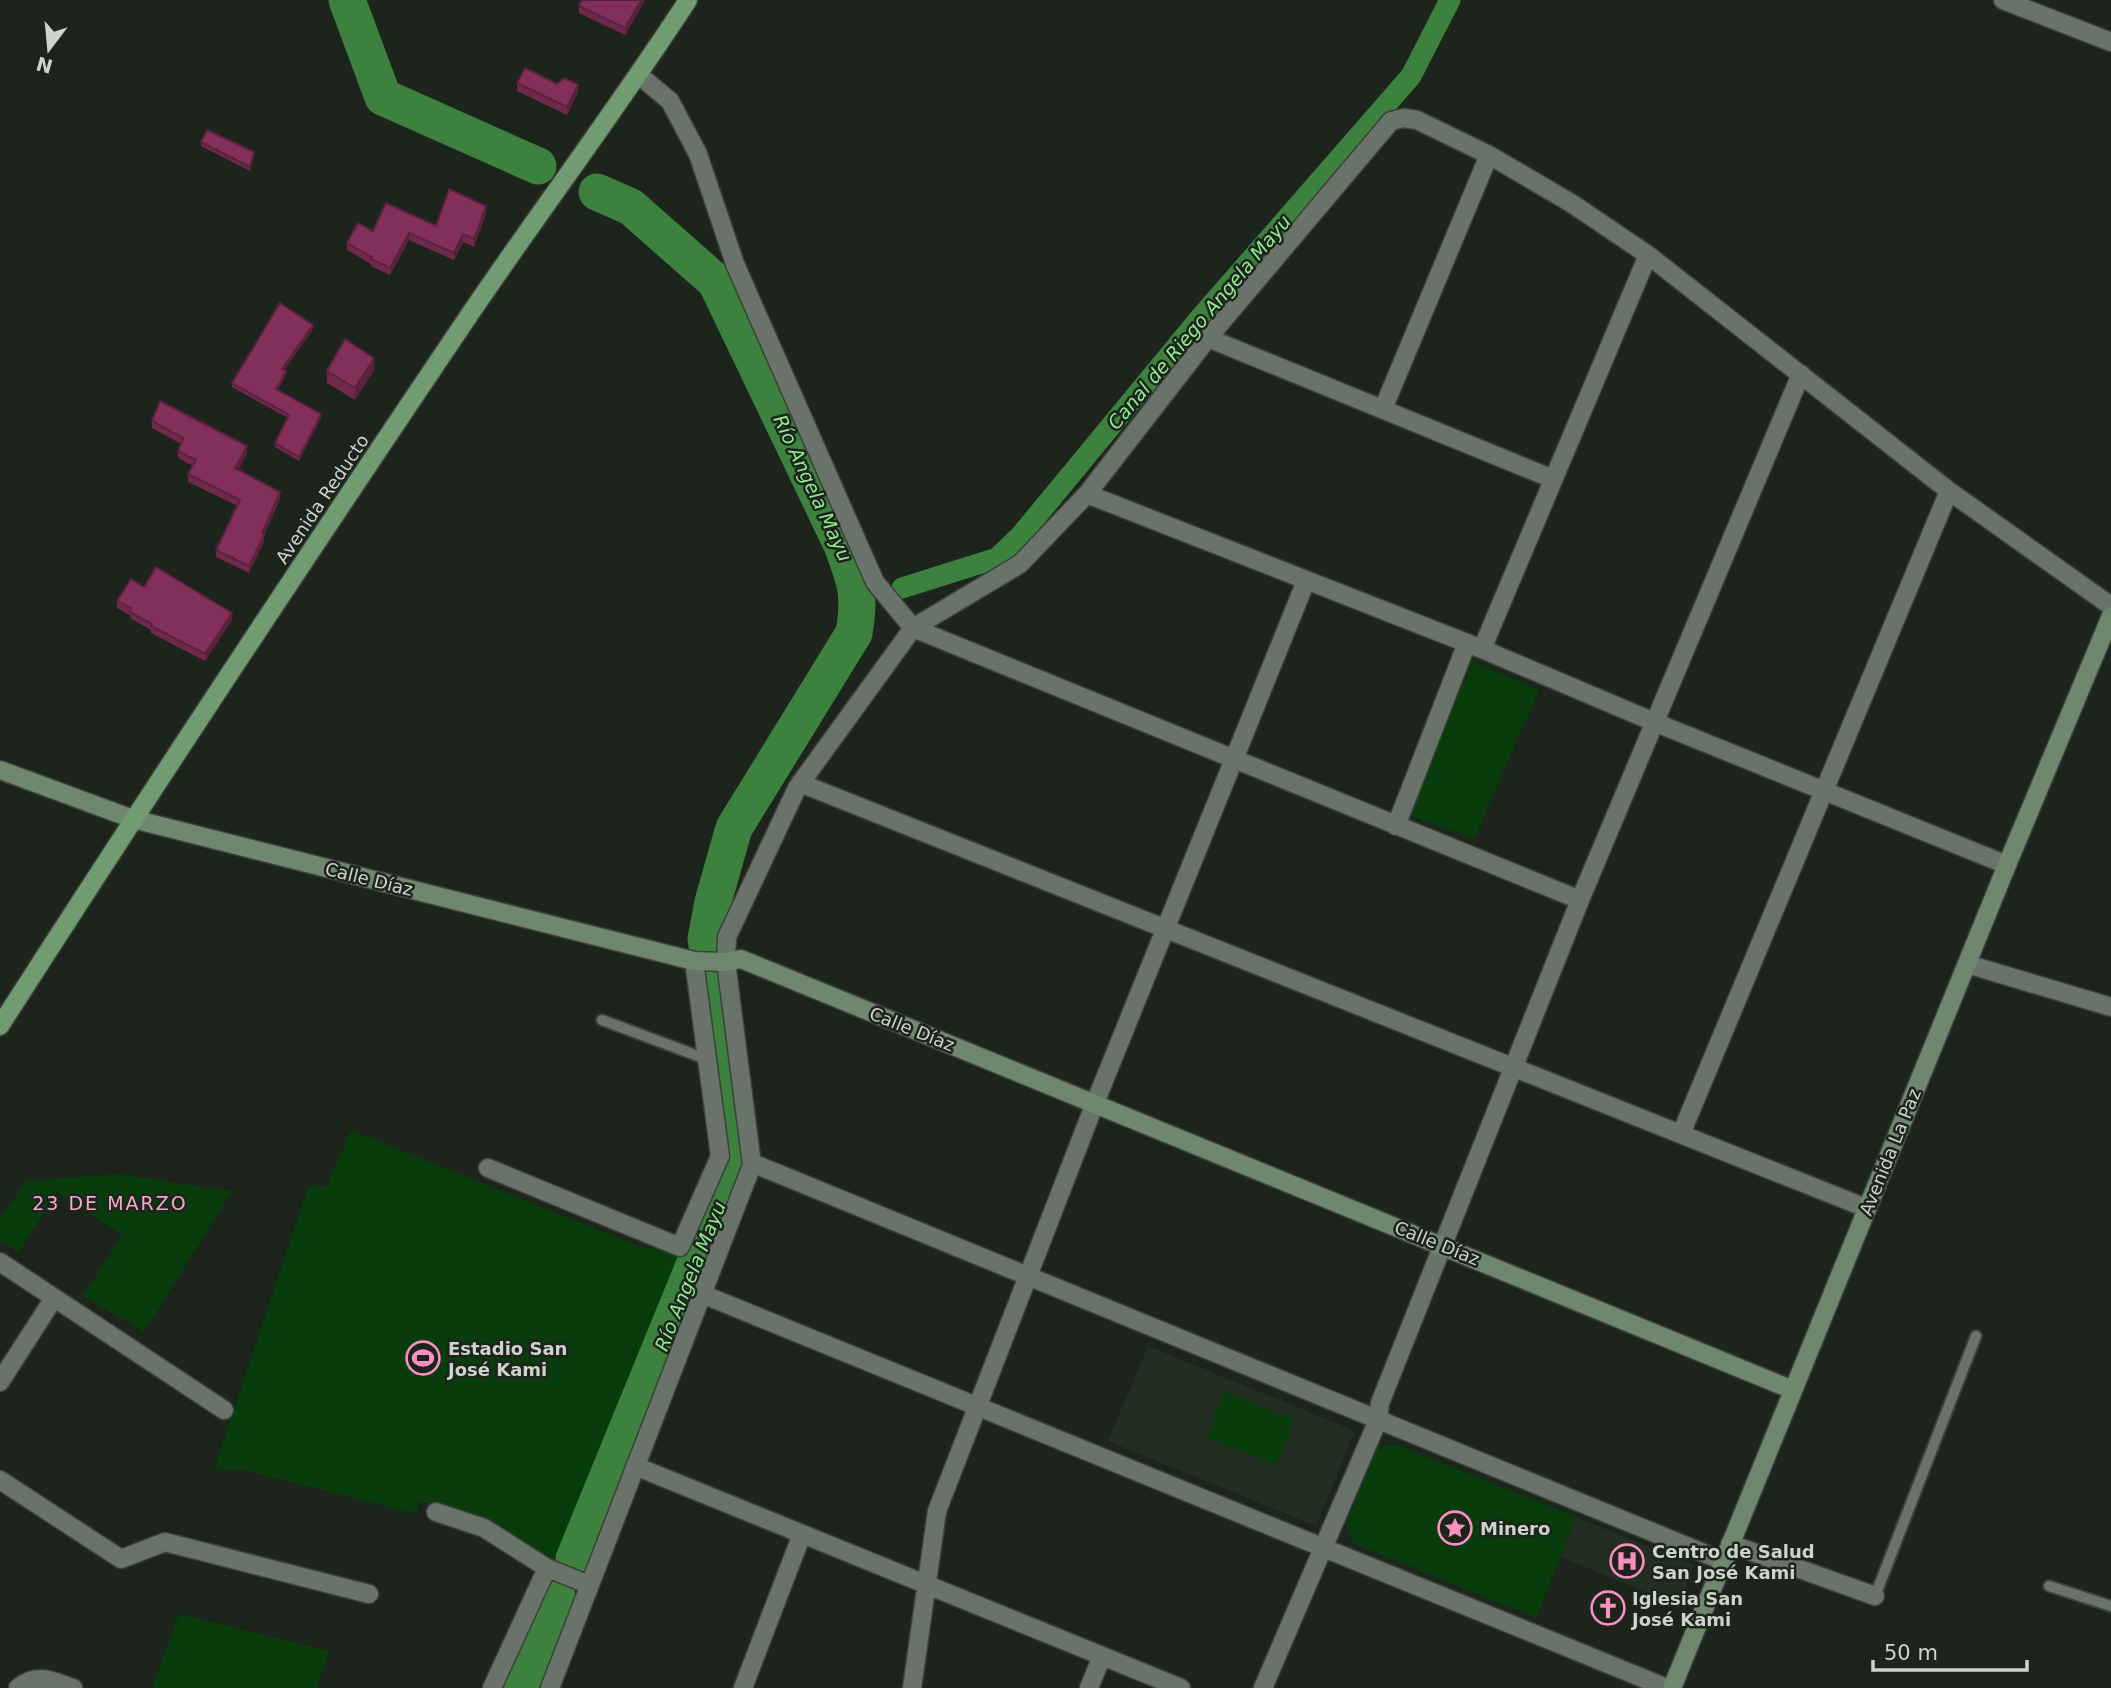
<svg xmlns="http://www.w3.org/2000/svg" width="2111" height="1688" viewBox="0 0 2111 1688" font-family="'DejaVu Sans',sans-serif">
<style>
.built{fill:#222e22}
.green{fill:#083c0c}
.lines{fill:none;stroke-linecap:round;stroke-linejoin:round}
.canal{stroke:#3c813e;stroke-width:21}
.river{stroke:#3c813e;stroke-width:37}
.lane-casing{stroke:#3b403b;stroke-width:14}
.street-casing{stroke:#3b403b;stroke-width:21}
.secondary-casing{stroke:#3b403b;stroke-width:21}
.primary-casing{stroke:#3b403b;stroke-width:21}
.lane{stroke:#6a736a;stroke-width:10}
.street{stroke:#6a736a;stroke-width:18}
.secondary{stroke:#6e876e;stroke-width:18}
.primary{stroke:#719c71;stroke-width:18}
.wall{fill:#70294d}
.shaded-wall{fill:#5b223f}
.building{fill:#82305a;stroke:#5b223f;stroke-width:2}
.labels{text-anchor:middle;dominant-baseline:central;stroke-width:5;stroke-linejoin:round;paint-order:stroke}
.street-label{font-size:18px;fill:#ced3ce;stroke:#1d241c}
.poi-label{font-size:18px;font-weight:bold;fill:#ced3ce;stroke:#1d241c;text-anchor:start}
.water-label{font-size:19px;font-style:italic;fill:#90ec90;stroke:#1d241c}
.neighbourhood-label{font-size:19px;letter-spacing:2px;fill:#f6a9cb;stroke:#1d241c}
</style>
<rect width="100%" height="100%" fill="#1d241c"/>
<path class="built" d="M1148,1346L1355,1431L1316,1526L1108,1441Z
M1576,1517L1694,1565L1678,1605L1560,1557Z"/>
<path class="green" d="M1472,662L1539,690L1474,839L1408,815Z
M351,1130L640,1247L682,1253L697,1237L715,1243L583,1574L551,1562L521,1539L420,1501L415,1514L244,1470L214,1469L308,1187L327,1186Z
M118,1174L232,1191L144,1332L83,1296L122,1235L57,1192L19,1252L0,1242V1219L26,1181Z
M1224,1392L1294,1419L1277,1465L1206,1438Z
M1397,1445L1576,1517L1536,1618L1353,1543L1346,1524L1378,1447Z
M179,1614L329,1651L317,1688H152Z"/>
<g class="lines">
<path class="canal" d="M902,588L997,558L1021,535L1200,318L1411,76L1450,0"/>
<path class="river" d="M347,0L383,97L538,166
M597,192L631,207L716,282L842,545C855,581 861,593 854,633L734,828L713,902L706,939L707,946
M574,1559L736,1163L711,980
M516,1688L526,1674L557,1596"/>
<defs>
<path id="lane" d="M602,1020L706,1059
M2049,1586L2111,1606
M1875,1596L1976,1336"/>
<path id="street" d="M2003,0L2111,42
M639,75L670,101L698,154L735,264L875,582L913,628L1580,900
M1208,338L1553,479
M1383,409L1489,155
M1087,494L1482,649L1654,722L2007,865
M1482,649L1648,255
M800,783L1866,1208
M1396,826L1467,643
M1967,964L2111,1007
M1681,1134L1949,491
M752,1163L1723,1561
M488,1168L680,1247L720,1156L694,961
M0,1262L224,1410
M702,1294L1667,1688
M0,1382L54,1298
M635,1466L1181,1688
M0,1480L121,1559L165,1542L369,1594
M436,1512L484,1528L547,1568L590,1585
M1730,1544L1875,1596
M18,1688C37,1672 52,1681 73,1688
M492,1688L547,1568
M550,1688L752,1165L726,962L727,937L797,788L913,628L1020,564L1087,494L1208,338L1391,121L1404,118L1417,120L1489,155L1571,203L1648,255L1949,491L2111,606
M743,1688L802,1534
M912,1688L937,1511L1095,1103L1306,581
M1089,1688L1102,1656
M1263,1688L1378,1420L1380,1403L1580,900L1801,374"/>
<path id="secondary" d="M0,770L133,819L694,961L726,962L741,959L1793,1390
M1672,1688L2007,865L2111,616"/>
<path id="primary" d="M0,1026C154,786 312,548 472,311C543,207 619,106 688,0"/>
</defs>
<use href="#lane" class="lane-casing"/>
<use href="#street" class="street-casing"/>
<use href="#secondary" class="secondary-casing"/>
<use href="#primary" class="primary-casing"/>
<use href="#lane" class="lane"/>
<use href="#street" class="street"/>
<use href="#secondary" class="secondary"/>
<use href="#primary" class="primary"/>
</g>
<path class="wall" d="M645,0L625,35L579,13V6Z
M517,83L557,84L578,92L567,115L517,91Z
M201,142L254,155L250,171L201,146Z
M486,213L474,247L463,242L454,260L409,240L390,275L371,266V264L347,250V243L373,231L436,226Z
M313,329L284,370L286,375L277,390L321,418L299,461L275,447V443L288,418L232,387V383Z
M374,370L355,400L327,383V371Z
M152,421L247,453L238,470L280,499L264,535V542L249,573L216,557V550L238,506L188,482V474L193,466L178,458V451L181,444L152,428Z
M144,587L232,620L205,661L151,633V630L130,618V615L117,608V601Z"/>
<path class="shaded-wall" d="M641,0H645L625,35V28Z
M578,85V92L567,115V107Z
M486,206V213L474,247V239Z
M409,233V240L390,275V268Z
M463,234V242L454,260V253Z
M313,325V329L282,373V369Z
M374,358V370L355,400V388Z
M286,371V375L276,393V389Z
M321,414V418L299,461V457Z
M247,446V453L235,476V468Z
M280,492V499L264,536V542L249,573V566Z
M232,613V620L205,661V654Z"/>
<path class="building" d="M582,0H641L625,28L579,6Z
M525,68L557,84L564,78L578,85L567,107L517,83Z
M207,130L254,152L250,167L201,142Z
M449,189L486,206L474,239L463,234L454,253L409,233L390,268L371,259L372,257L347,243L358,223L373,231L386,203L436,226Z
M280,303L313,325L282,369L286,371L276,389L321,414L299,457L275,443L289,415L232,383Z
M345,339L374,358L355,388L327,371Z
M160,401L247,446L235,468L280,492L262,533L264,535L249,566L216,550L240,500L188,474L196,460L178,451L183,438L152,421Z
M156,567L232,613L205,654L151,626L152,624L130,612L131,608L117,601L131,579L144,587Z"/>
<defs>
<symbol id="stadium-ring" viewBox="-11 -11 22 22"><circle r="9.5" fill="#1d241c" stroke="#fc8fc2" stroke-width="1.5"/><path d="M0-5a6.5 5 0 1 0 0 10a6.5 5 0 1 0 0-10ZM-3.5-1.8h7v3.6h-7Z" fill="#fc8fc2"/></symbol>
<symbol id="sight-ring" viewBox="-11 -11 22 22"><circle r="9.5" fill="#1d241c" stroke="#fc8fc2" stroke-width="1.5"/><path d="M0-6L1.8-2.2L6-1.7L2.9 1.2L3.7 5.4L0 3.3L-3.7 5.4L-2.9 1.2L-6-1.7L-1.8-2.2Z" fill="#fc8fc2"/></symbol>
<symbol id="hospital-ring" viewBox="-11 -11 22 22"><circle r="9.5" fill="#1d241c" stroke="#fc8fc2" stroke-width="1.5"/><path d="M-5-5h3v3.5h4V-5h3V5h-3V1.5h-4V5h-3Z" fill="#fc8fc2"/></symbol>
<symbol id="church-ring" viewBox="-11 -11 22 22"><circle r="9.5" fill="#1d241c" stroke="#fc8fc2" stroke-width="1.5"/><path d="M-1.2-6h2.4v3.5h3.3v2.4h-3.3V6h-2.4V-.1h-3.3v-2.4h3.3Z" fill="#fc8fc2"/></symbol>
</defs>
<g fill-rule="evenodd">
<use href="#stadium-ring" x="404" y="1339" width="38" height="38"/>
<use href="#sight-ring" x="1436" y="1509" width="38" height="38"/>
<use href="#hospital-ring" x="1608" y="1542" width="38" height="38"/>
<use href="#church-ring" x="1589" y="1589" width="38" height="38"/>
</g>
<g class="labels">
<g class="street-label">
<text transform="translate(322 499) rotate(-56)">Avenida Reducto</text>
<text transform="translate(369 879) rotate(14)">Calle Díaz</text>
<text transform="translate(912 1029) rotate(22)">Calle Díaz</text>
<text transform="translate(1890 1152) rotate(-68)">Avenida La Paz</text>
<text transform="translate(1437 1243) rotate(22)">Calle Díaz</text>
</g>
<g class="poi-label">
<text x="448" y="1348">Estadio San<tspan x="448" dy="21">José Kami</tspan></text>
<text x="1480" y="1528">Minero</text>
<text x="1652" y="1551">Centro de Salud<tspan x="1652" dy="21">San José Kami</tspan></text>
<text x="1632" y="1598">Iglesia San<tspan x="1632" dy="21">José Kami</tspan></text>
</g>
<g class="water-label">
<text transform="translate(1199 322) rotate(-50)">Canal de Riego Angela Mayu</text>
<text transform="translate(813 488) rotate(65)">Río Angela Mayu</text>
<text transform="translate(690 1276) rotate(-68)">Río Angela Mayu</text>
</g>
<g class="neighbourhood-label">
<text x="110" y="1203">23 DE MARZO</text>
</g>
</g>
<g transform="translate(49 49) rotate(196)" stroke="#1d241c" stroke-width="5" paint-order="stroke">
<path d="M0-5L12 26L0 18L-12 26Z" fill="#ced3ce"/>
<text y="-10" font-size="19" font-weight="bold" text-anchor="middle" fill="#ced3ce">N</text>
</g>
<path d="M1873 1660v10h154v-10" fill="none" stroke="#ced3ce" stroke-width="3.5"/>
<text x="1884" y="1660" font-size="21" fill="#ced3ce" stroke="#1d241c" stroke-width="5" paint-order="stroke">50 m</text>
</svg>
